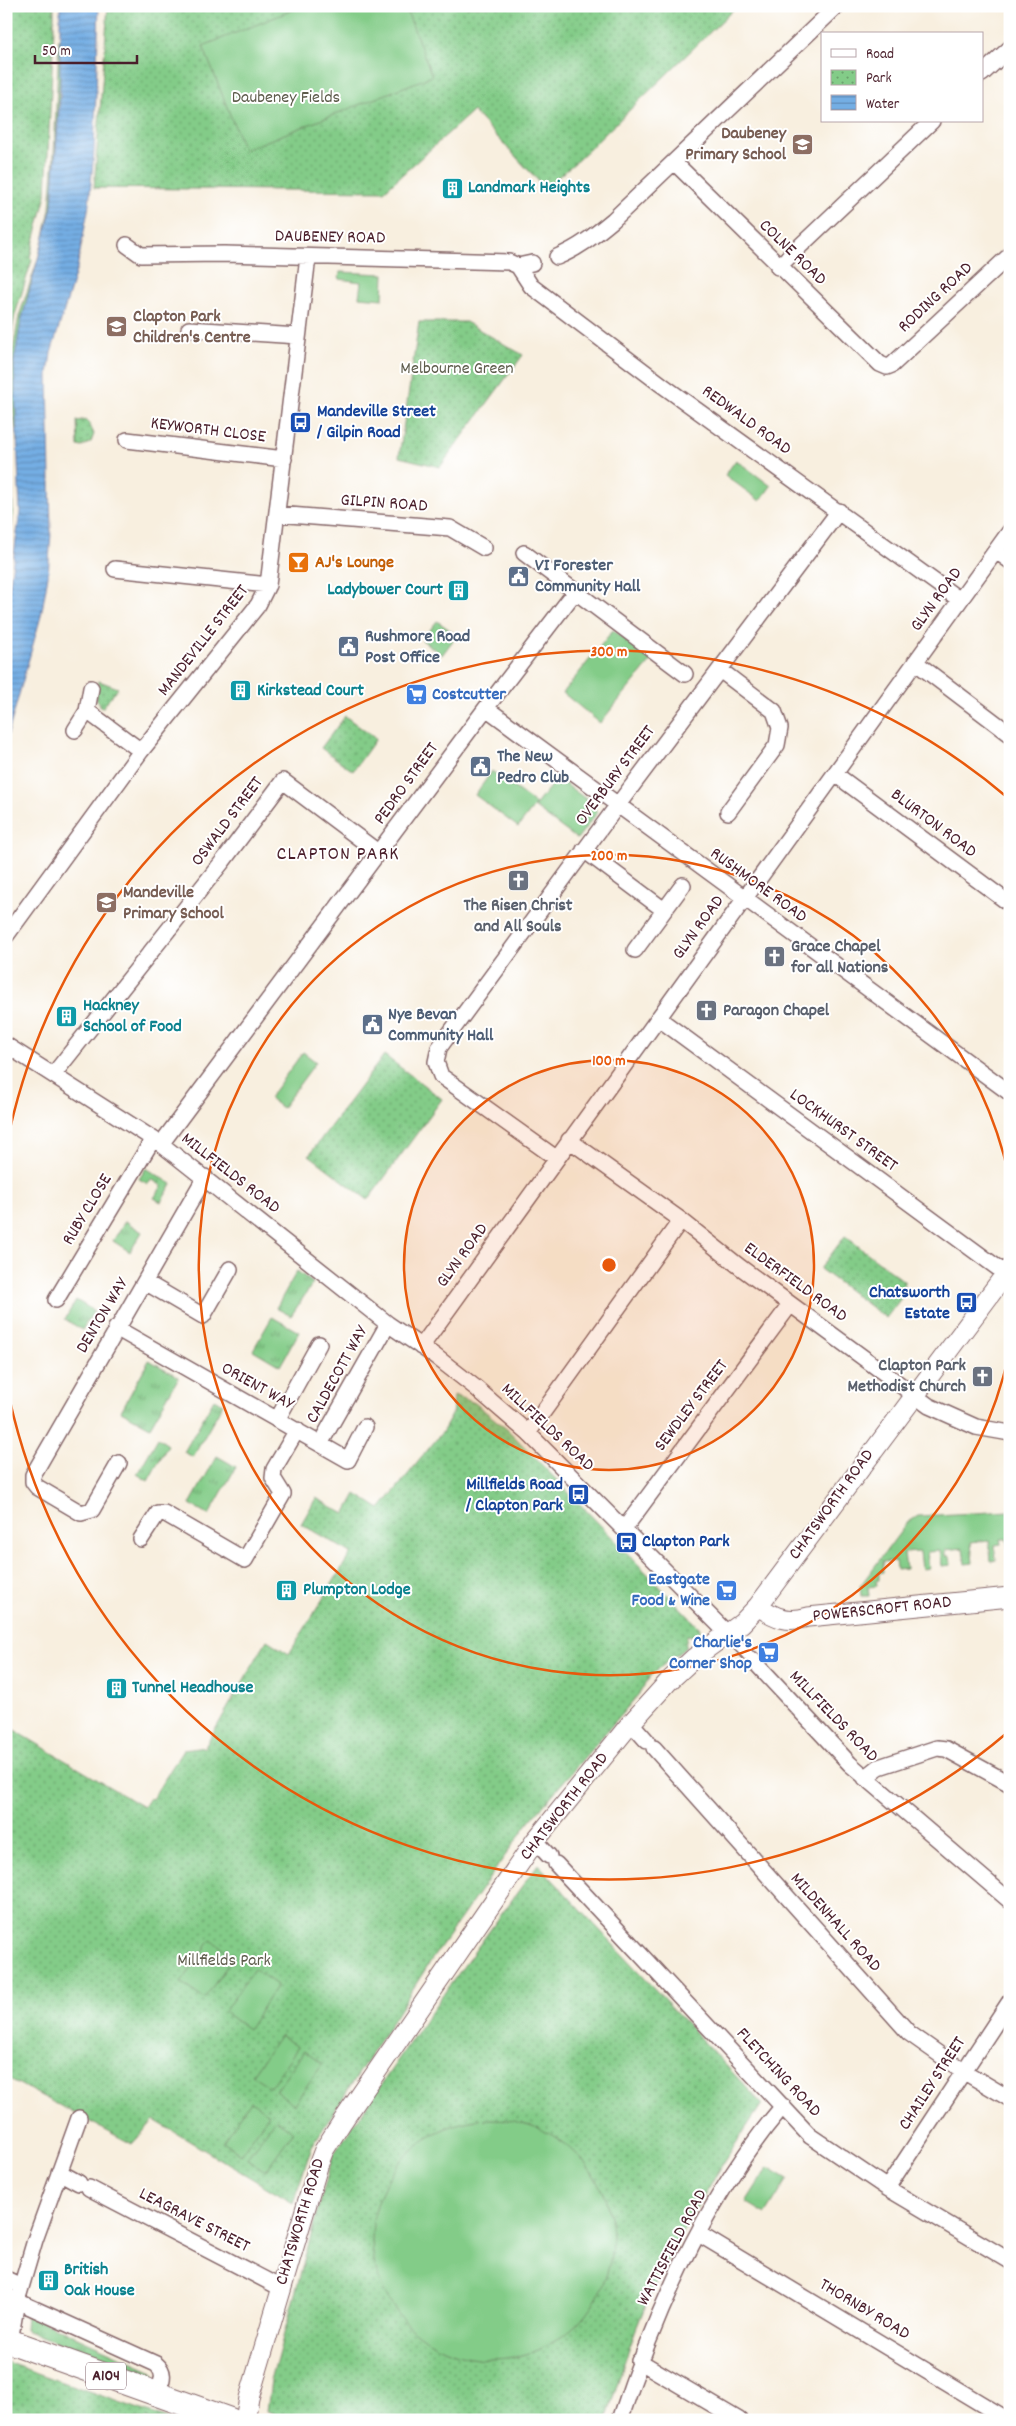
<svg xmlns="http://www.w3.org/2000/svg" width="1016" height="2426" viewBox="0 0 1016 2426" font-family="Dekko,sans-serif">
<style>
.grass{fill:url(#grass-tufts);stroke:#66765a}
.park{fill:url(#park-dots);stroke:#66765a}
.garden{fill:#83cc88;stroke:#66765a}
.water{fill:url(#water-rules);stroke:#5f6688}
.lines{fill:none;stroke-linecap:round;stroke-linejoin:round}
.pedestrian-casing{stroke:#87686a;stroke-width:14}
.minor-casing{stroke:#87686a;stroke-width:18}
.tertiary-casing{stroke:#87686a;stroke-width:21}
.primary-casing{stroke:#87686a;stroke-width:26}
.pedestrian{stroke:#fff;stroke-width:11}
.minor{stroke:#fff;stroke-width:15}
.tertiary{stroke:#fff;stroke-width:19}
.primary{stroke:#fff;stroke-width:24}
.ring{fill:none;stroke:#e8590c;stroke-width:2.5}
.labels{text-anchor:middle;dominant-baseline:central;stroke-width:4;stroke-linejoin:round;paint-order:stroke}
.shield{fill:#fff;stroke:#80626b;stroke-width:1}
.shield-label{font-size:16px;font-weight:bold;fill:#4a1f2b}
.park-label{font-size:18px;fill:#5e5c4c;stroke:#fff}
.education-label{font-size:18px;font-weight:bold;fill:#785e54;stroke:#fff;text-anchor:start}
.culture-label{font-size:18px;font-weight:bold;fill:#0d838f;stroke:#fff;text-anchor:start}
.street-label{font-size:18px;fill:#4a1f2b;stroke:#fff}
.transit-label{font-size:18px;font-weight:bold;fill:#164399;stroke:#fff;text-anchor:start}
.food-label{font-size:18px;font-weight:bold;fill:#c56008;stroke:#fff;text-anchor:start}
.service-label{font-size:18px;font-weight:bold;fill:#4e5e75;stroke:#fff;text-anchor:start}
.shop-label{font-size:18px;font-weight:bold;fill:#366cbe;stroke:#fff;text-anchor:end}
.worship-label{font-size:18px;font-weight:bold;fill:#5b616d;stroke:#fff;text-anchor:start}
.quarter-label{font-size:20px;letter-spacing:1px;fill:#4a1f2b;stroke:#fff}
.centre{fill:#e8590c;stroke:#fff;stroke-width:2.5}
.ring-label{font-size:15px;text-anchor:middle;font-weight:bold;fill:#e8590c;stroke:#fff;stroke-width:4;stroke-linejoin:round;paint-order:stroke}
</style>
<defs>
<pattern id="grass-tufts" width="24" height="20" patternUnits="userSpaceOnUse" patternTransform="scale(1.25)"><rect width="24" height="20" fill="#83cc88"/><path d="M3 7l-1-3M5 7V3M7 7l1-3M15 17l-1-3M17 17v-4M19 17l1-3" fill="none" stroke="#6da56f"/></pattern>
<pattern id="park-dots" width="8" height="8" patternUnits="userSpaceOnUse" patternTransform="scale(1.25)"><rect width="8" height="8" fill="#83cc88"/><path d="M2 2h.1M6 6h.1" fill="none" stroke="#6da56f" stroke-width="1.8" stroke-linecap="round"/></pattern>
<pattern id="water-rules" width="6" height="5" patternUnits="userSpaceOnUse" patternTransform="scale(1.25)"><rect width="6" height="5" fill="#74aee4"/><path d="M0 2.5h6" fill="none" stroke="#618db9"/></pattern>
</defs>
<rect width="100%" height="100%" fill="#fff"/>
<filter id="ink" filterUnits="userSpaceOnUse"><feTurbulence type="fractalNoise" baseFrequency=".02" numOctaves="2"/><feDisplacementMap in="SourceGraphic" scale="10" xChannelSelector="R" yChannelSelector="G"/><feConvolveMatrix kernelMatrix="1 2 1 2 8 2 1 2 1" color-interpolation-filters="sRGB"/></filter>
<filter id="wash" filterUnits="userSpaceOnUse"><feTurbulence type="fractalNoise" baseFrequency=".0096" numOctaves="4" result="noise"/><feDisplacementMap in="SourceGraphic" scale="20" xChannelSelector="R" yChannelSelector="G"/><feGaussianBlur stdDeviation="1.12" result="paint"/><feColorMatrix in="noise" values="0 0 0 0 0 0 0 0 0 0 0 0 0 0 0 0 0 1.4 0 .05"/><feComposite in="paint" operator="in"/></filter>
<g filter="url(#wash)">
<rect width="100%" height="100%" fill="#f8efdf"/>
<path class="grass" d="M59,39H62L52,207L21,322L14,361L17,442L13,411L12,354L19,316L41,250L50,209L54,154Z
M146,1168L172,1184L161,1202L154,1198L162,1186L151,1179L148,1184L139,1179Z
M125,1221L142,1232L130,1252L113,1241Z
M297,1271L313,1283L291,1316L276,1308Z
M76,1300L94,1311L82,1330L65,1319Z
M272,1317L299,1332L280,1366L253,1350Z
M149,1360L179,1377L150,1427L121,1411Z
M214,1399L223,1404L193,1457L184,1452Z
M158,1438L168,1445L148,1481L137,1474Z
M217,1456L236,1467L209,1515L190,1504Z
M26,2314L153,2371L154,2377L25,2330Z"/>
<path class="park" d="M6,6H54V27L46,195L30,257L32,260L15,315L8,353L13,515L6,574Z
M108,6H737L577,161L545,188L473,111L384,191L94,188Z
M419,322H466L523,355L440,467L399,457Z
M82,420L88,421L94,434L91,442L82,447L78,446L77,421Z
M99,681L118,688L102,708L96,699Z
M345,716L376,739L353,771L321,748Z
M384,1055L442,1099L368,1200L309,1155Z
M845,1236L904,1281L905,1293L886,1318L820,1269Z
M454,1395L475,1403L509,1431L700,1628L698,1637L687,1635L685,1648L652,1674L638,1695L529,1822L432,1959L312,2146L293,2203L154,2120L132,2144L6,2077V1725L143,1807L149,1798L152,1799L183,1750L205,1747L267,1640L289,1654L351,1553L301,1524L316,1498L345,1514L356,1494L380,1509L443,1431L452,1415Z
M538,1864L762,2104C720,2166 681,2229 649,2298C631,2337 619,2379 606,2420H290L267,2411L271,2381L333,2155L434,2007Z
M6,2362L170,2420H6Z"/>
<path class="garden" d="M303,6H405L432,76L244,150L203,46Z
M340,272L384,274L383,299L359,297L361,282L339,279Z
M736,460L771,486L760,501L725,475Z
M437,621L457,635L442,655L422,640Z
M613,630L653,659L600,723L563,693Z
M492,771L536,804L518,827L475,795Z
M557,778L593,804L597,813L577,839L534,807Z
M303,1052L316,1062L282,1108L269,1098Z
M1010,1511V1549H1008L1007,1539H1000L1001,1544L995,1545L996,1560L991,1561L989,1540L971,1542L973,1563L965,1564L963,1548L946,1550V1556H950L951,1565L942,1566L940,1551L927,1552L929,1568L922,1569L920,1552L904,1553L906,1569L897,1570L896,1561L882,1562L883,1572L879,1573V1580L876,1581L877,1586L868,1587L869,1596H861L860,1586L907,1523L918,1516Z
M211,1940L234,1956L204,1999L181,1983Z
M254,1969L277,1985L248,2029L224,2012Z
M280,2035L298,2047L270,2087L252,2075Z
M304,2051L322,2064L294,2104L276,2091Z
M251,2101L269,2114L241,2154L223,2141Z
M372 2239a120 120 0 1 1 240 0a120 120 0 1 1-240 0Z
M275,2119L293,2132L265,2171L247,2158Z
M768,2167L788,2179L766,2214L746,2202Z"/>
<path class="water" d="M60,6H99L94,151L89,205L77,268L51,353L48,374L51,533L48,576L41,616L6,741V611L20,512L14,361L21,322L52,207L60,96Z"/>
</g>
<g filter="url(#ink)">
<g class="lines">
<defs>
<path id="pedestrian" d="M728,1634L753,1660"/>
<path id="minor" d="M982,74L1010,48
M674,162L880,364L887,367L892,365L1010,255
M127,245L141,255L224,254L509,262L518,266L532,263
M557,257C579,248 595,235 613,220L837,6
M518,266L531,286L662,385L960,600
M778,267L932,121
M189,329L298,336
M127,440L284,459
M277,514L450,528L484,548
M996,551L1010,561
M524,553L685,674
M115,569L268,585
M915,662L1010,734
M720,670L774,711L780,728L777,745L728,812
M486,708L1010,1093
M87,711L141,751
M75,730L87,711L91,688
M835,774L1010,904
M584,850L664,910
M6,936L141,751L258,605L268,585L308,257
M635,950L683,885
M658,1018L1006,1274
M6,1045L161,1144L388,1324L435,1356L476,1388L528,1433L728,1634
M53,1075L223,861L283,781L379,853
M569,1140L681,1220L740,1267L929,1406L976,1427L1010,1433
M161,1144L486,708L575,592
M556,1158L441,1076L436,1062L439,1048L617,806L839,511
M145,1282L203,1316L230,1269
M56,1300L153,1139
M116,1328L348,1460L365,1427
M421,1347L1010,531
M277,1420L319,1344
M528,1433L681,1220
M320,1444L388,1324
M119,1463L92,1510L81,1513L37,1487L33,1482V1475L205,1177
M624,1529L790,1305
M141,1539L158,1513H164L245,1560L283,1494L273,1478L274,1469L297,1430
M753,1660L850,1764L1010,1901
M631,1723L647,1741
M654,1748L909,2033L963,2071L1010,2099
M865,1778L879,1767L937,1748L946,1749L1010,1784
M535,1841L549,1856
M556,1864L810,2136L887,2188L1010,2261
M59,2172L79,2183
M89,2188L281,2288
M887,2188L1010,2001
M699,2234L1008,2420
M6,2279L21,2286
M17,2301L156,2364C167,2373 161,2382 158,2394
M10,2341L17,2301L35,2240L79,2118
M639,2361L739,2420
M620,2420C656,2310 707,2195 783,2106"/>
<path id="tertiary" d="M758,1606C775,1618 788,1623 808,1617L1010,1597
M245,2420L249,2398L319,2163L324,2150L342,2122L535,1841L631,1723L669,1681L694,1658L742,1623L758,1606L1010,1268"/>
<path id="primary" d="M6,2340L230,2420"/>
</defs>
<use href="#pedestrian" class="pedestrian-casing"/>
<use href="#minor" class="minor-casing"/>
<use href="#tertiary" class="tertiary-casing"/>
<use href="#primary" class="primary-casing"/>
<use href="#pedestrian" class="pedestrian"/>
<use href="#minor" class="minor"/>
<use href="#tertiary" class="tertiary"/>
<use href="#primary" class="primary"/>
</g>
</g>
<circle cx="609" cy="1265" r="205" fill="#e8590c" fill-opacity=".12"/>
<g class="ring">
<circle cx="609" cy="1265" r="205"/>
<path d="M1009 1354A410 410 0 1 1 1009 1176"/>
<path d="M1008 1732A614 614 0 0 1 6 1382M6 1148A614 614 0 0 1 1008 798"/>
</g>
<defs>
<symbol id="school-square" viewBox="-11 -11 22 22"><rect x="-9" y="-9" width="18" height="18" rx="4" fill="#8d6e63" stroke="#fff"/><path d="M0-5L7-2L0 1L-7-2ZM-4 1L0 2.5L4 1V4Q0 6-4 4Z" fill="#fff"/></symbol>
<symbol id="building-square" viewBox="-11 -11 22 22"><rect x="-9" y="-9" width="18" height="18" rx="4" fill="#0f9aa8" stroke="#fff"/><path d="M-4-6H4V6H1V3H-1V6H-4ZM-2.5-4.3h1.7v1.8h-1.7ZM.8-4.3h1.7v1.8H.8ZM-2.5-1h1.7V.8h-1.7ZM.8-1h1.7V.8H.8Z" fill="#fff"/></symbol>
<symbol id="bus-square" viewBox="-11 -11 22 22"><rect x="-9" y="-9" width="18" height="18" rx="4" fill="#1a4fb4" stroke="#fff"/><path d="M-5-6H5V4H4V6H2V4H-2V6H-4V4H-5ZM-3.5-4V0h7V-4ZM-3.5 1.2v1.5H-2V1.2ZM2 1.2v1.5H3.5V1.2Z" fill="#fff"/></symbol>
<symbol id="bar-square" viewBox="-11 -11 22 22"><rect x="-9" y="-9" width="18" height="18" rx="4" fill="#e8710a" stroke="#fff"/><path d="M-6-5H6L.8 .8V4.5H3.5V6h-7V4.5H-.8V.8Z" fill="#fff"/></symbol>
<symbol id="civic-square" viewBox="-11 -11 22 22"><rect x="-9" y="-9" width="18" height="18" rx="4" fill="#5c6f8a" stroke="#fff"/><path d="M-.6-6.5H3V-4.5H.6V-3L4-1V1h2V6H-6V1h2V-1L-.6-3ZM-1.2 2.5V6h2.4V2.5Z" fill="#fff"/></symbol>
<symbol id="supermarket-square" viewBox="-11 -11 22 22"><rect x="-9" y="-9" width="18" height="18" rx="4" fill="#3f7fe0" stroke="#fff"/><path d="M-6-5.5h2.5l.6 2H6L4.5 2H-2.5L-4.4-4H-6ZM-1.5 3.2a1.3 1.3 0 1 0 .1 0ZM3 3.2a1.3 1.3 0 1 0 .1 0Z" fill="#fff"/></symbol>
<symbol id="church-square" viewBox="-11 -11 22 22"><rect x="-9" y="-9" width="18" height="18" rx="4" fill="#6b7280" stroke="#fff"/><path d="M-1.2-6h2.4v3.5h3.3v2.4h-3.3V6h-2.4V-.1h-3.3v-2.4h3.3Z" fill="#fff"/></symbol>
</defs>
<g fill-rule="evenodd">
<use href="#school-square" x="790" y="132" width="25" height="25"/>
<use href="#building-square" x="440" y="176" width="25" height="25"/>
<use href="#school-square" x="104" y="314" width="25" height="25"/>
<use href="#bus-square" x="288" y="410" width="25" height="25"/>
<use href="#bar-square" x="286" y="550" width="25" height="25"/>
<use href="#civic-square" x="506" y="564" width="25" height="25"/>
<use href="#building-square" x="446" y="578" width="25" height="25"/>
<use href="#civic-square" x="336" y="634" width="25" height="25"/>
<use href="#building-square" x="228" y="678" width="25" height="25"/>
<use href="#supermarket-square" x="404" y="682" width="25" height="25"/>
<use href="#civic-square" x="468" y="754" width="25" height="25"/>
<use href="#church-square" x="506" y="868" width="25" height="25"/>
<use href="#school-square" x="94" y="890" width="25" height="25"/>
<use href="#church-square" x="762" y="944" width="25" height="25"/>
<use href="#church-square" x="694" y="998" width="25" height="25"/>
<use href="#building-square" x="54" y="1004" width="25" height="25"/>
<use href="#civic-square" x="360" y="1012" width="25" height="25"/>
<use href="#bus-square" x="954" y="1290" width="25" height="25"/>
<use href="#church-square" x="970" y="1364" width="25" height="25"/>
<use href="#bus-square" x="566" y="1482" width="25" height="25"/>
<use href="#bus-square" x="614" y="1530" width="25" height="25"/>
<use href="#building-square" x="274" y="1578" width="25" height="25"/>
<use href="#supermarket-square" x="714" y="1578" width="25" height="25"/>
<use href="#supermarket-square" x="756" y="1640" width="25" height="25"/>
<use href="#building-square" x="104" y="1676" width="25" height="25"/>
<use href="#building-square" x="36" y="2268" width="25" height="25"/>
</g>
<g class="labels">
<rect class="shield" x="86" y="2362.5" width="40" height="27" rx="4"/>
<g class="shield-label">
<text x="106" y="2376">A104</text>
</g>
<g class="park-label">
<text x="286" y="98">Daubeney Fields</text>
<text x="457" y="369">Melbourne Green</text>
<text x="224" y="1961">Millfields Park</text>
</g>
<g class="education-label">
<text x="786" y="134" text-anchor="end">Daubeney<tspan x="786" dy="21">Primary School</tspan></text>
<text x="133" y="317">Clapton Park<tspan x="133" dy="21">Children's Centre</tspan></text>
<text x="123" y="893">Mandeville<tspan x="123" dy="21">Primary School</tspan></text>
</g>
<g class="culture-label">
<text x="468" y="188">Landmark Heights</text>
<text x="443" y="590" text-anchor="end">Ladybower Court</text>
<text x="257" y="691">Kirkstead Court</text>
<text x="83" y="1006">Hackney<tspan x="83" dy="21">School of Food</tspan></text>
<text x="303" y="1590">Plumpton Lodge</text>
<text x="132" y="1688">Tunnel Headhouse</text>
<text x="64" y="2270">British<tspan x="64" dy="21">Oak House</tspan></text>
</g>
<g class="street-label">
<text transform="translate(330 238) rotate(1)">DAUBENEY ROAD</text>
<text transform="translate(792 253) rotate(44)">COLNE ROAD</text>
<text transform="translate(936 298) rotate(-43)">RODING ROAD</text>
<text transform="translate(746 421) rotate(36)">REDWALD ROAD</text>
<text transform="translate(208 431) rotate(7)">KEYWORTH CLOSE</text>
<text transform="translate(384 504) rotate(4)">GILPIN ROAD</text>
<text transform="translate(937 600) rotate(-54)">GLYN ROAD</text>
<text transform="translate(204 641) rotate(-52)">MANDEVILLE STREET</text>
<text transform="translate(616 776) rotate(-53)">OVERBURY STREET</text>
<text transform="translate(407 784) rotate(-54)">PEDRO STREET</text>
<text transform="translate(228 822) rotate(-53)">OSWALD STREET</text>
<text transform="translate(933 824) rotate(37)">BLURTON ROAD</text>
<text transform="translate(758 886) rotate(36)">RUSHMORE ROAD</text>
<text transform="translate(699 928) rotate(-54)">GLYN ROAD</text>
<text transform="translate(843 1131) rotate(36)">LOCKHURST STREET</text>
<text transform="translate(230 1174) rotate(38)">MILLFIELDS ROAD</text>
<text transform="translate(88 1210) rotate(-59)">RUBY CLOSE</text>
<text transform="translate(463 1256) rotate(-54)">GLYN ROAD</text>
<text transform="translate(795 1283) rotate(36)">ELDERFIELD ROAD</text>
<text transform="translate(103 1316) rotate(-59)">DENTON WAY</text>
<text transform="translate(338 1375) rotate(-61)">CALDECOTT WAY</text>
<text transform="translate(257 1387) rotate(29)">ORIENT WAY</text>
<text transform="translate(692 1406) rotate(-53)">SEWDLEY STREET</text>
<text transform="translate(547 1428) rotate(43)">MILLFIELDS ROAD</text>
<text transform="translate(832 1505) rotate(-54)">CHATSWORTH ROAD</text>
<text transform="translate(882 1610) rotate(-6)">POWERSCROFT ROAD</text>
<text transform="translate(833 1717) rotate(46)">MILLFIELDS ROAD</text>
<text transform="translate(565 1807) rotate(-52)">CHATSWORTH ROAD</text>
<text transform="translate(835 1923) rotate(48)">MILDENHALL ROAD</text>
<text transform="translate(778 2073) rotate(47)">FLETCHING ROAD</text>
<text transform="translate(933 2084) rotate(-57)">CHAILEY STREET</text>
<text transform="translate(194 2221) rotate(27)">LEAGRAVE STREET</text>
<text transform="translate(301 2222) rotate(-73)">CHATSWORTH ROAD</text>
<text transform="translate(673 2248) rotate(-62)">WATTISFIELD ROAD</text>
<text transform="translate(864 2310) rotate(31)">THORNBY ROAD</text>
</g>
<g class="transit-label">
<text x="317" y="412">Mandeville Street<tspan x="317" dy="21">/ Gilpin Road</tspan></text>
<text x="950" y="1293" text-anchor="end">Chatsworth<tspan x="950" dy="21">Estate</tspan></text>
<text x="563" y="1485" text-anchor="end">Millfields Road<tspan x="563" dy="21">/ Clapton Park</tspan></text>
<text x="642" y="1542">Clapton Park</text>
</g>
<g class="food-label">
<text x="315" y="563">AJ's Lounge</text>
</g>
<g class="service-label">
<text x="535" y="566">VI Forester<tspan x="535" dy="21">Community Hall</tspan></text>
<text x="365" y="637">Rushmore Road<tspan x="365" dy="21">Post Office</tspan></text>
<text x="497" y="757">The New<tspan x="497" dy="21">Pedro Club</tspan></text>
<text x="388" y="1015">Nye Bevan<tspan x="388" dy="21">Community Hall</tspan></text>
</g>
<g class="shop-label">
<text x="432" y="695" text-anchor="start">Costcutter</text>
<text x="710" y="1580">Eastgate<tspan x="710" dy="21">Food &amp; Wine</tspan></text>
<text x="752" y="1643">Charlie's<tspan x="752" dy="21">Corner Shop</tspan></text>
</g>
<g class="worship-label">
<text x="518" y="906" text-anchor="middle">The Risen Christ<tspan x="518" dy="21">and All Souls</tspan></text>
<text x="791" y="947">Grace Chapel<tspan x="791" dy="21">for all Nations</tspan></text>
<text x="723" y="1011">Paragon Chapel</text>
<text x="966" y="1366" text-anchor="end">Clapton Park<tspan x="966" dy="21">Methodist Church</tspan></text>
</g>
<g class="quarter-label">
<text x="338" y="855">CLAPTON PARK</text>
</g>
</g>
<circle cx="609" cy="1265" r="8" class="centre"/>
<g class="ring-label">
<text x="609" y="656">300 m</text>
<text x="609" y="860">200 m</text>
<text x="609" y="1065">100 m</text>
</g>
<rect width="1016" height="2426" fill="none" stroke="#fff" stroke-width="25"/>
<rect x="821" y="32" width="162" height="90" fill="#ffffff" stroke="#b7a5aa"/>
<rect x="831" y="49" width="25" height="8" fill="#ffffff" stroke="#b7a5aa"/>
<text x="866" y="58" font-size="15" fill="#4a1f2b">Road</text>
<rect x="831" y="70" width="25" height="15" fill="url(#park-dots)" stroke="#b7a5aa"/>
<text x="866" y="82" font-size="15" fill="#4a1f2b">Park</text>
<rect x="831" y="95" width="25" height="15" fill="url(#water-rules)" stroke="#b7a5aa"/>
<text x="866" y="108" font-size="15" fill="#4a1f2b">Water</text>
<path d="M35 55v8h102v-8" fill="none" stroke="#4a1f2b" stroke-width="2.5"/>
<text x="42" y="55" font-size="15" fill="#4a1f2b" stroke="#ffffff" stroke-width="4" paint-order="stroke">50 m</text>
</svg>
